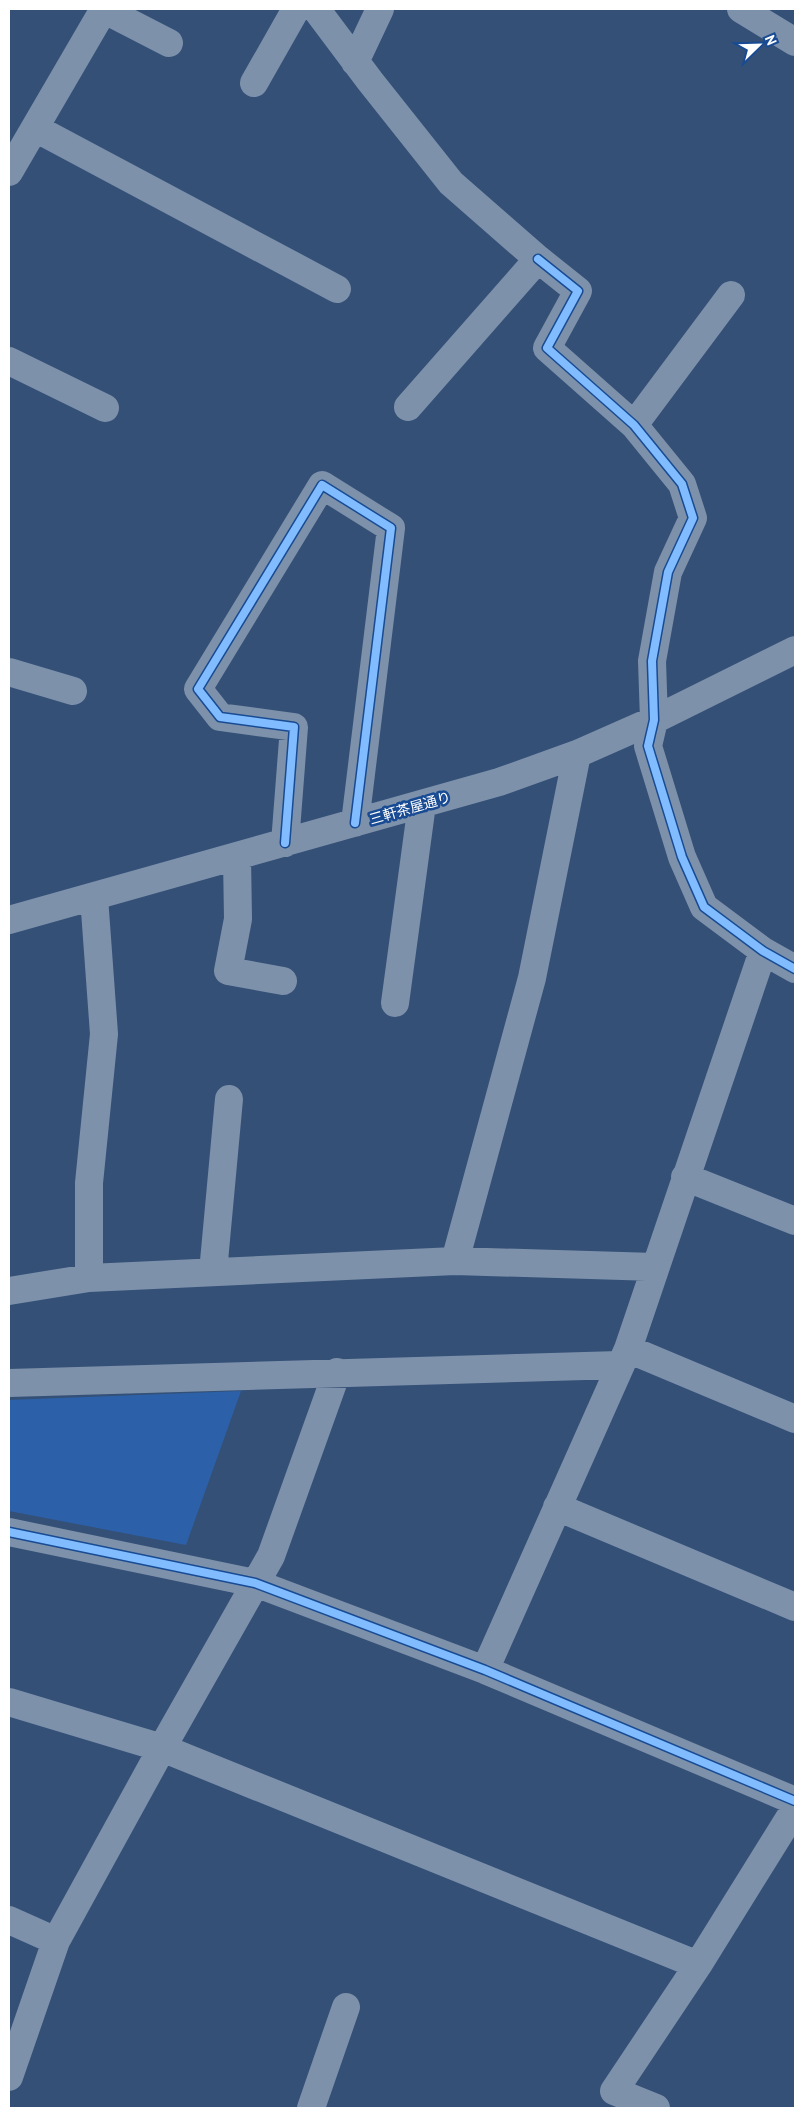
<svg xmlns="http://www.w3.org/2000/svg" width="804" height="2117" viewBox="0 0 804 2117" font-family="'PT Sans','Noto Sans JP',sans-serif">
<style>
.green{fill:#2c61a9}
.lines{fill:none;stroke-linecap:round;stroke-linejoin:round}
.minor{stroke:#7d91aa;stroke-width:28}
.cycleway-casing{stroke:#184b93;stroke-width:11}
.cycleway{stroke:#80bcff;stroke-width:8}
.labels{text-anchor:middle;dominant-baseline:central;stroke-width:5;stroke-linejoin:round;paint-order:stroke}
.street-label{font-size:14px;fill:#fff;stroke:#184b93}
</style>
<rect width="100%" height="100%" fill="#345077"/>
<path class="green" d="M241,1391L186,1545L9,1511V1400Z"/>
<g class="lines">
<path class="minor" d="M103,9L169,43
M316,9L370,81L451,183L538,259L408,407
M741,9L795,42
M355,62L380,9
M254,83L296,9
M35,128L337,289
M9,172L104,9
M538,259L578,291L547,348L634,425L682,484L693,518L668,572L652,661L654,720L648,746L682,857L704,907L763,951L795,969
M9,361L105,408
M634,425L731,295
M9,672L73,691
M285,843L294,727L220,717L198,689L322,485L391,528L355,823
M237,857L238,919L228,971L283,981
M9,920L499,782L577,754L654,720L795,650
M395,1003L422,804
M685,1177L795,1221
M455,1261L532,978L577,754
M213,1272L229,1099
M89,1278V1183L104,1034L94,897
M9,1291L89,1278L455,1261L655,1267
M628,1349L795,1419
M9,1383L619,1365
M557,1507L795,1607
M9,1532L255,1583L485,1670L795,1801
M485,1670L628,1349L763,951
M9,1702L162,1748L698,1965
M9,1920L56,1941L162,1748L271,1556L337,1372
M9,2077L56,1941
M311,2108L346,2007
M656,2108L614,2091L698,1965L795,1809"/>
<defs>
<path id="cycleway" d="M538,259L578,291L547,348L634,425L682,484L693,518L668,572L652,661L654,720L648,746L682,857L704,907L763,951L795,969
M285,843L294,727L220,717L198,689L322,485L391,528L355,823
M9,1532L255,1583L485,1670L795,1801"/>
</defs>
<use href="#cycleway" class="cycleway-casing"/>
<use href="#cycleway" class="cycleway"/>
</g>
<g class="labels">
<g class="street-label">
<text transform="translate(410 808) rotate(-16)">三軒茶屋通り</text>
</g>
</g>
<rect width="804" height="2117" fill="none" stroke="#ffffff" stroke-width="20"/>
<g transform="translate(759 45) rotate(67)" stroke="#184b93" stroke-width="4" paint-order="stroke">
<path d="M0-4L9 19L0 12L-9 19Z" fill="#ffffff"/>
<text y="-8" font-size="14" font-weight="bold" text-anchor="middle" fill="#ffffff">N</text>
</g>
</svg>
